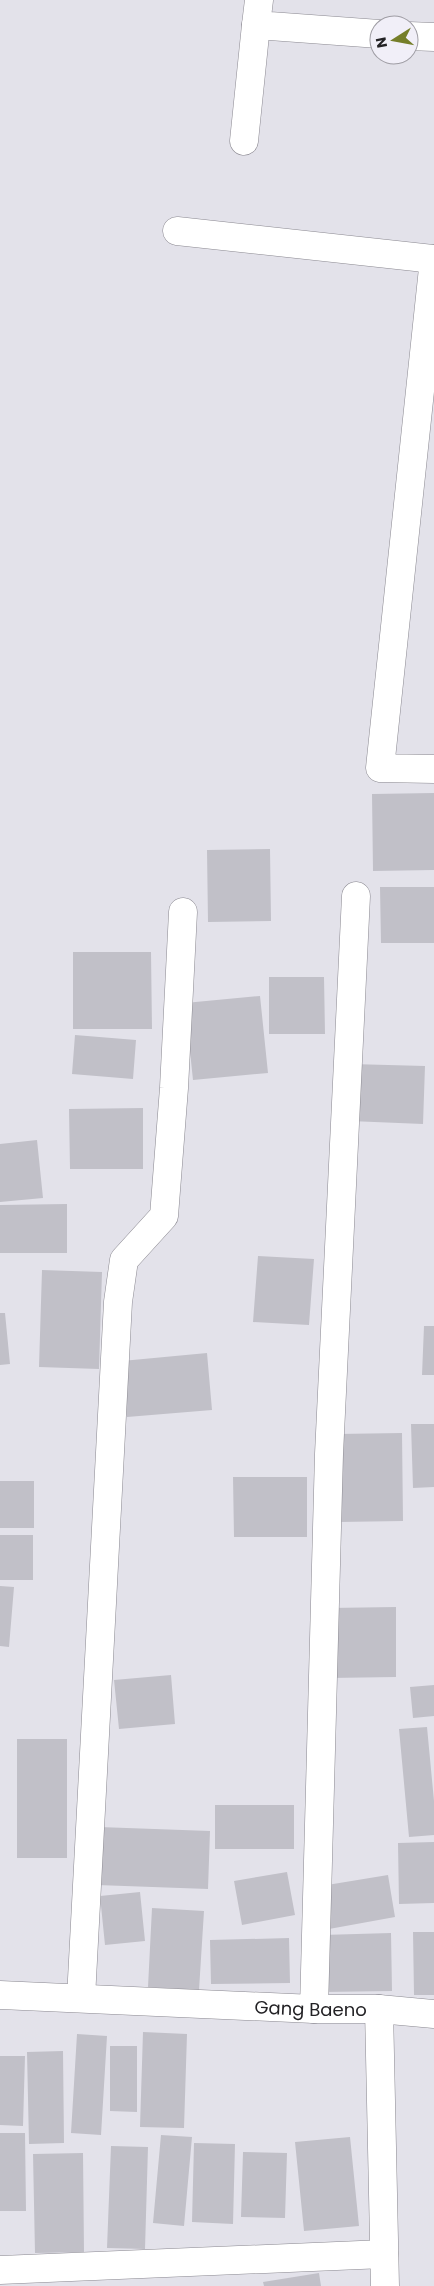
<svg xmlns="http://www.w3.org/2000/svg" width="434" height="2286" viewBox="0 0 434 2286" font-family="Poppins,sans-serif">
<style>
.building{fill:#c1c0c8}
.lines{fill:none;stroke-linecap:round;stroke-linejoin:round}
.street-casing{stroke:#8a8890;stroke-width:29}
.street{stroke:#fff;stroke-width:28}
.labels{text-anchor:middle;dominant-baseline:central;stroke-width:4.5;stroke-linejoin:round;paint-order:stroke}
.street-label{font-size:18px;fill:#232225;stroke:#f1eff8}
</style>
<rect width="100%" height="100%" fill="#e3e2ea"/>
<path class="building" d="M434,793V870L373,871L372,794Z
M270,849L271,921L208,922L207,850Z
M380,887H434V943H381Z
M73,952H151L152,1029H73Z
M269,977H324L325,1034H269Z
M260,996L268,1073L193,1080L185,1003Z
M75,1035L136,1040L133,1079L72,1074Z
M351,1064L425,1066L423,1124L350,1121Z
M143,1108V1169H70L69,1109Z
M37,1140L43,1198L0,1202V1144Z
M67,1204V1253H0V1205Z
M258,1256L314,1259L309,1325L253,1322Z
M42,1270L102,1272L99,1369L39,1367Z
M0,1313H5L10,1364L0,1365Z
M424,1326H434V1375H422Z
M207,1353L212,1410L127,1417L122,1361Z
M411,1424H434V1487L413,1488Z
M402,1433L403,1521L339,1522L337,1434Z
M233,1477H307V1537H234Z
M0,1481H34V1528H0Z
M0,1535H33V1580H0Z
M0,1586L14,1587L9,1647L0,1646Z
M396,1607V1677L329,1678V1608Z
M171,1675L175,1724L119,1729L114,1680Z
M434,1685V1716L413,1718L410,1687Z
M427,1727L434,1801V1835L409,1837L399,1729Z
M17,1739H67V1858H17Z
M215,1805H294V1849H215Z
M99,1827L210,1831L208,1889L97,1885Z
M434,1842V1903L399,1904L398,1843Z
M287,1872L295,1915L242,1925L234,1881Z
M388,1875L395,1917L329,1929L321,1886Z
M140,1892L145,1941L105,1945L100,1896Z
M152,1908L204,1911L199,1990L148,1987Z
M413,1932H434V1995H414Z
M391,1933L392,1991L323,1992L322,1935Z
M289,1938L290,1983L211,1984L210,1940Z
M143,2032L187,2034L184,2128L140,2127Z
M77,2034L107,2036L101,2135L71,2133Z
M110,2046H137V2112L110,2111Z
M63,2051L64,2143L29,2144L27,2052Z
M0,2056H25L23,2126L0,2125Z
M0,2133H25L26,2211H0Z
M161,2135L192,2137L184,2226L153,2223Z
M350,2137L359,2226L304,2231L295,2142Z
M194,2143L235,2144L233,2224L192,2222Z
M111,2146L148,2147L145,2249L107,2248Z
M243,2152L287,2153L285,2218L241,2217Z
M83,2153L84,2252L35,2253L33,2154Z
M319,2273L321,2286H264L263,2282Z"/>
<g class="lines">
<defs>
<g id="street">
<path d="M259,0L256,25L379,34"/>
<path d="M409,36L434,37"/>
<path d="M244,141L256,25"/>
<path d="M177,231L434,259"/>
<path d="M434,259L380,768L434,769"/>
<path id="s1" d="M0,1995L314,2009H379L385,2286"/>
<path d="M81,1998L118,1302L124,1260L164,1216L174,1088L183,912"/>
<path d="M314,2009L329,1454L356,896"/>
<path d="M379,2009L434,2014"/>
<path d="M0,2270L384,2254"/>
</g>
</defs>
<use href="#street" class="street-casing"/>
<use href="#street" class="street"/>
</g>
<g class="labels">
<g class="street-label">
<text stroke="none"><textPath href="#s1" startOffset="311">Gang Baeno</textPath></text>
</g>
</g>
<g transform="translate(394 40) rotate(259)"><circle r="24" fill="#f1eff8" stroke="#9f9da4"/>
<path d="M0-4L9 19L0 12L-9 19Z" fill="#757e29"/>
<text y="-8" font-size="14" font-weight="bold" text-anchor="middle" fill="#232225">N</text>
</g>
</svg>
